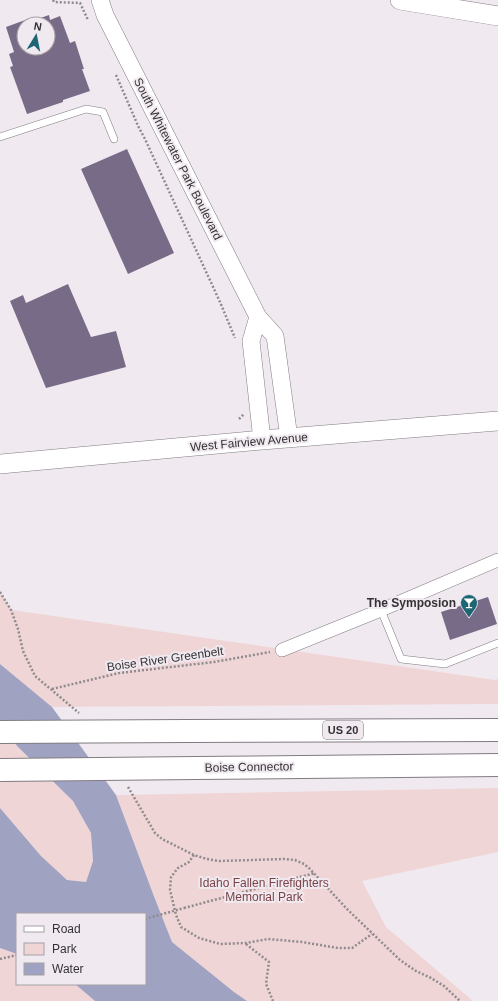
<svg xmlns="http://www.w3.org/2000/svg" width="498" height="1001" viewBox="0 0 498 1001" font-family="Helvetica,sans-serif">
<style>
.green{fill:#f0d5d6}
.water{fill:#a0a2c2}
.building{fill:#786b88;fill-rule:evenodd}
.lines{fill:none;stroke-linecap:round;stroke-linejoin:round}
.service-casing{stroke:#817c81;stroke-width:8}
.minor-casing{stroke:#817c81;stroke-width:14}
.tertiary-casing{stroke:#817c81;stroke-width:18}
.secondary-casing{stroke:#817c81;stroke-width:20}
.motorway-casing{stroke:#817c81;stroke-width:24}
.path{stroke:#8e8a8e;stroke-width:2.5;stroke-dasharray:2 2;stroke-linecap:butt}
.service{stroke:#fff;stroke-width:7}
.minor{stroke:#fff;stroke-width:13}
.tertiary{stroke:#fff;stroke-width:17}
.secondary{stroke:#fff;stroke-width:19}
.motorway{stroke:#fff;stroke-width:22}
.motorway-bridge-casing{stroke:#817c81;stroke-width:24;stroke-linecap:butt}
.path-bridge{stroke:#8e8a8e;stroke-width:2.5;stroke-dasharray:2 2;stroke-linecap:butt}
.motorway-bridge{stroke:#fff;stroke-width:22}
.labels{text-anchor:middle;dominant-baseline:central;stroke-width:4;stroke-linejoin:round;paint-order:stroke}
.shield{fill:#f0eaf0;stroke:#6c696c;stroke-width:1}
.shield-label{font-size:11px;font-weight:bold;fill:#343234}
.street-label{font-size:12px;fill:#343234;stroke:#f0eaf0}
.poi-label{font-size:12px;font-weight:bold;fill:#343234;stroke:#f0eaf0;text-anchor:end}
.park-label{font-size:12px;fill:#7a4248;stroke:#f0eaf0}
</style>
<rect width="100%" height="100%" fill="#f0eaf0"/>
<path class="green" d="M0,592L12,610L495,680L498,679V704L52,707L0,664Z
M0,722L17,746L73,801L91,833L93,861L86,882L67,880L41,856L0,808Z
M498,788V852L362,881L386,927L473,1001H247L234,992L172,942L155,899L116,795Z
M0,948L17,954V984H75L95,1001H0Z"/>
<path class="water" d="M0,664L52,707L116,795L155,899L172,942L234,992L247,1001H95L75,984H145V914H17V954L0,948V808L41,856L67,880L86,882L93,861L91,833L73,801L17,746L0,722Z"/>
<path class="building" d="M49,15L50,20L60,16L70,43L75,41L84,69H82L90,91L63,100V102L27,114L10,67L13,66L9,54L14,52L6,27L28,19L29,22ZM24,24H48V48H24Z
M127,149L174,253L128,274L81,169Z
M68,284L91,337L116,331L126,367L46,388L10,301L23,295L26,303Z
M488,597L497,624L450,640L441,612Z"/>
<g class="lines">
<defs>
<path id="service" d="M0,137L86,109L103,112L114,139
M381,610L401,659L445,664L498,643"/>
<path id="minor" d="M282,650L381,610L498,560"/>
<path id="tertiary" d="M100,0L105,15L258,317L275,336L289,438
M258,317L251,341L262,440"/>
<path id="secondary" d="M400,0L498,16
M0,464L262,440L498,421"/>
<path id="motorway" d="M187,731L498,730
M196,768L498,765"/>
</defs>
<use href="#service" class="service-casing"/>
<use href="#minor" class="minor-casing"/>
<use href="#tertiary" class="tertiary-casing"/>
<use href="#secondary" class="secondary-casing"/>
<use href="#motorway" class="motorway-casing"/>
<path class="path" d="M53,0L54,2L80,3L88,20
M116,75L139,128L145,139L220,302L235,338
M239,419L244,414
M0,592L11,610L18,629L23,651L35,676L79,713
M52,689L119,673L214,662L270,652
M128,787L155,833L162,839L194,855L207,859L219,861L284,859L295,860L304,864L309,868L347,909L400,960L416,971L431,978L444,986L460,1001
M194,855L189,862L178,868L171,877L170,890L176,915L181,927L199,938L220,944L246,943L268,939L302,942L338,948H352L372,934
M184,908L315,873
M246,944L269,962L266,984L273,1001
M0,959L17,955"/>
<use href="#service" class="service"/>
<use href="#minor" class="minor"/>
<use href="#tertiary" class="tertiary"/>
<use href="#secondary" class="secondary"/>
<use href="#motorway" class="motorway"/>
<defs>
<path id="motorway-bridge" d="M0,732L187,731
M0,770L196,768"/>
</defs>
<use href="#motorway-bridge" class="motorway-bridge-casing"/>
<path class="path-bridge" d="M145,919L184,908"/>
<use href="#motorway-bridge" class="motorway-bridge"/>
</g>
<defs>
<symbol id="bar-pin" viewBox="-11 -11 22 30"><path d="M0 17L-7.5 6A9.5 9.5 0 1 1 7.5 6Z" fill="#1f6675" stroke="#f0eaf0"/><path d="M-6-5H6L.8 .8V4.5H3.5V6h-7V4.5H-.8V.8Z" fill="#fff"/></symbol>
</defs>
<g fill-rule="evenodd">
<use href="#bar-pin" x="459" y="593" width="20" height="27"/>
</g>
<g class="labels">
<rect class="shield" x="323" y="721" width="40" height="18" rx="3"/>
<g class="shield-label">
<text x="343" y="730">US 20</text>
</g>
<g class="street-label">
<text transform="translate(178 159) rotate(63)">South Whitewater Park Boulevard</text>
<text transform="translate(249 442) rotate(-5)">West Fairview Avenue</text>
<text transform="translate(165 659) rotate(-8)">Boise River Greenbelt</text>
<text transform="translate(249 767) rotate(-1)">Boise Connector</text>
</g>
<g class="poi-label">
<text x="456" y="603">The Symposion</text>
</g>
<g class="park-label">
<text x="264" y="883">Idaho Fallen Firefighters<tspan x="264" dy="14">Memorial Park</tspan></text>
</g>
</g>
<rect x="16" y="913" width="130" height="72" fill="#f0eaf0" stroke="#a5a0a5"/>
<rect x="24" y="926" width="20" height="6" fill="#ffffff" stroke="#a5a0a5"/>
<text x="52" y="933" font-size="12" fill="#343234">Road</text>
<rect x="24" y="943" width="20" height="12" fill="#f0d5d6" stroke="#a5a0a5"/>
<text x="52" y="953" font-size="12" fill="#343234">Park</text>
<rect x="24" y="963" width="20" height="12" fill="#a0a2c2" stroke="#a5a0a5"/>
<text x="52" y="973" font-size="12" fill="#343234">Water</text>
<g transform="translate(36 36) rotate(10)"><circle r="19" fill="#f0eaf0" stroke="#a5a0a5"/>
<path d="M0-3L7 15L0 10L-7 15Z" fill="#1f6675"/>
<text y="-6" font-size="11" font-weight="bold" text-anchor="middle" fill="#343234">N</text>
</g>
</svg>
